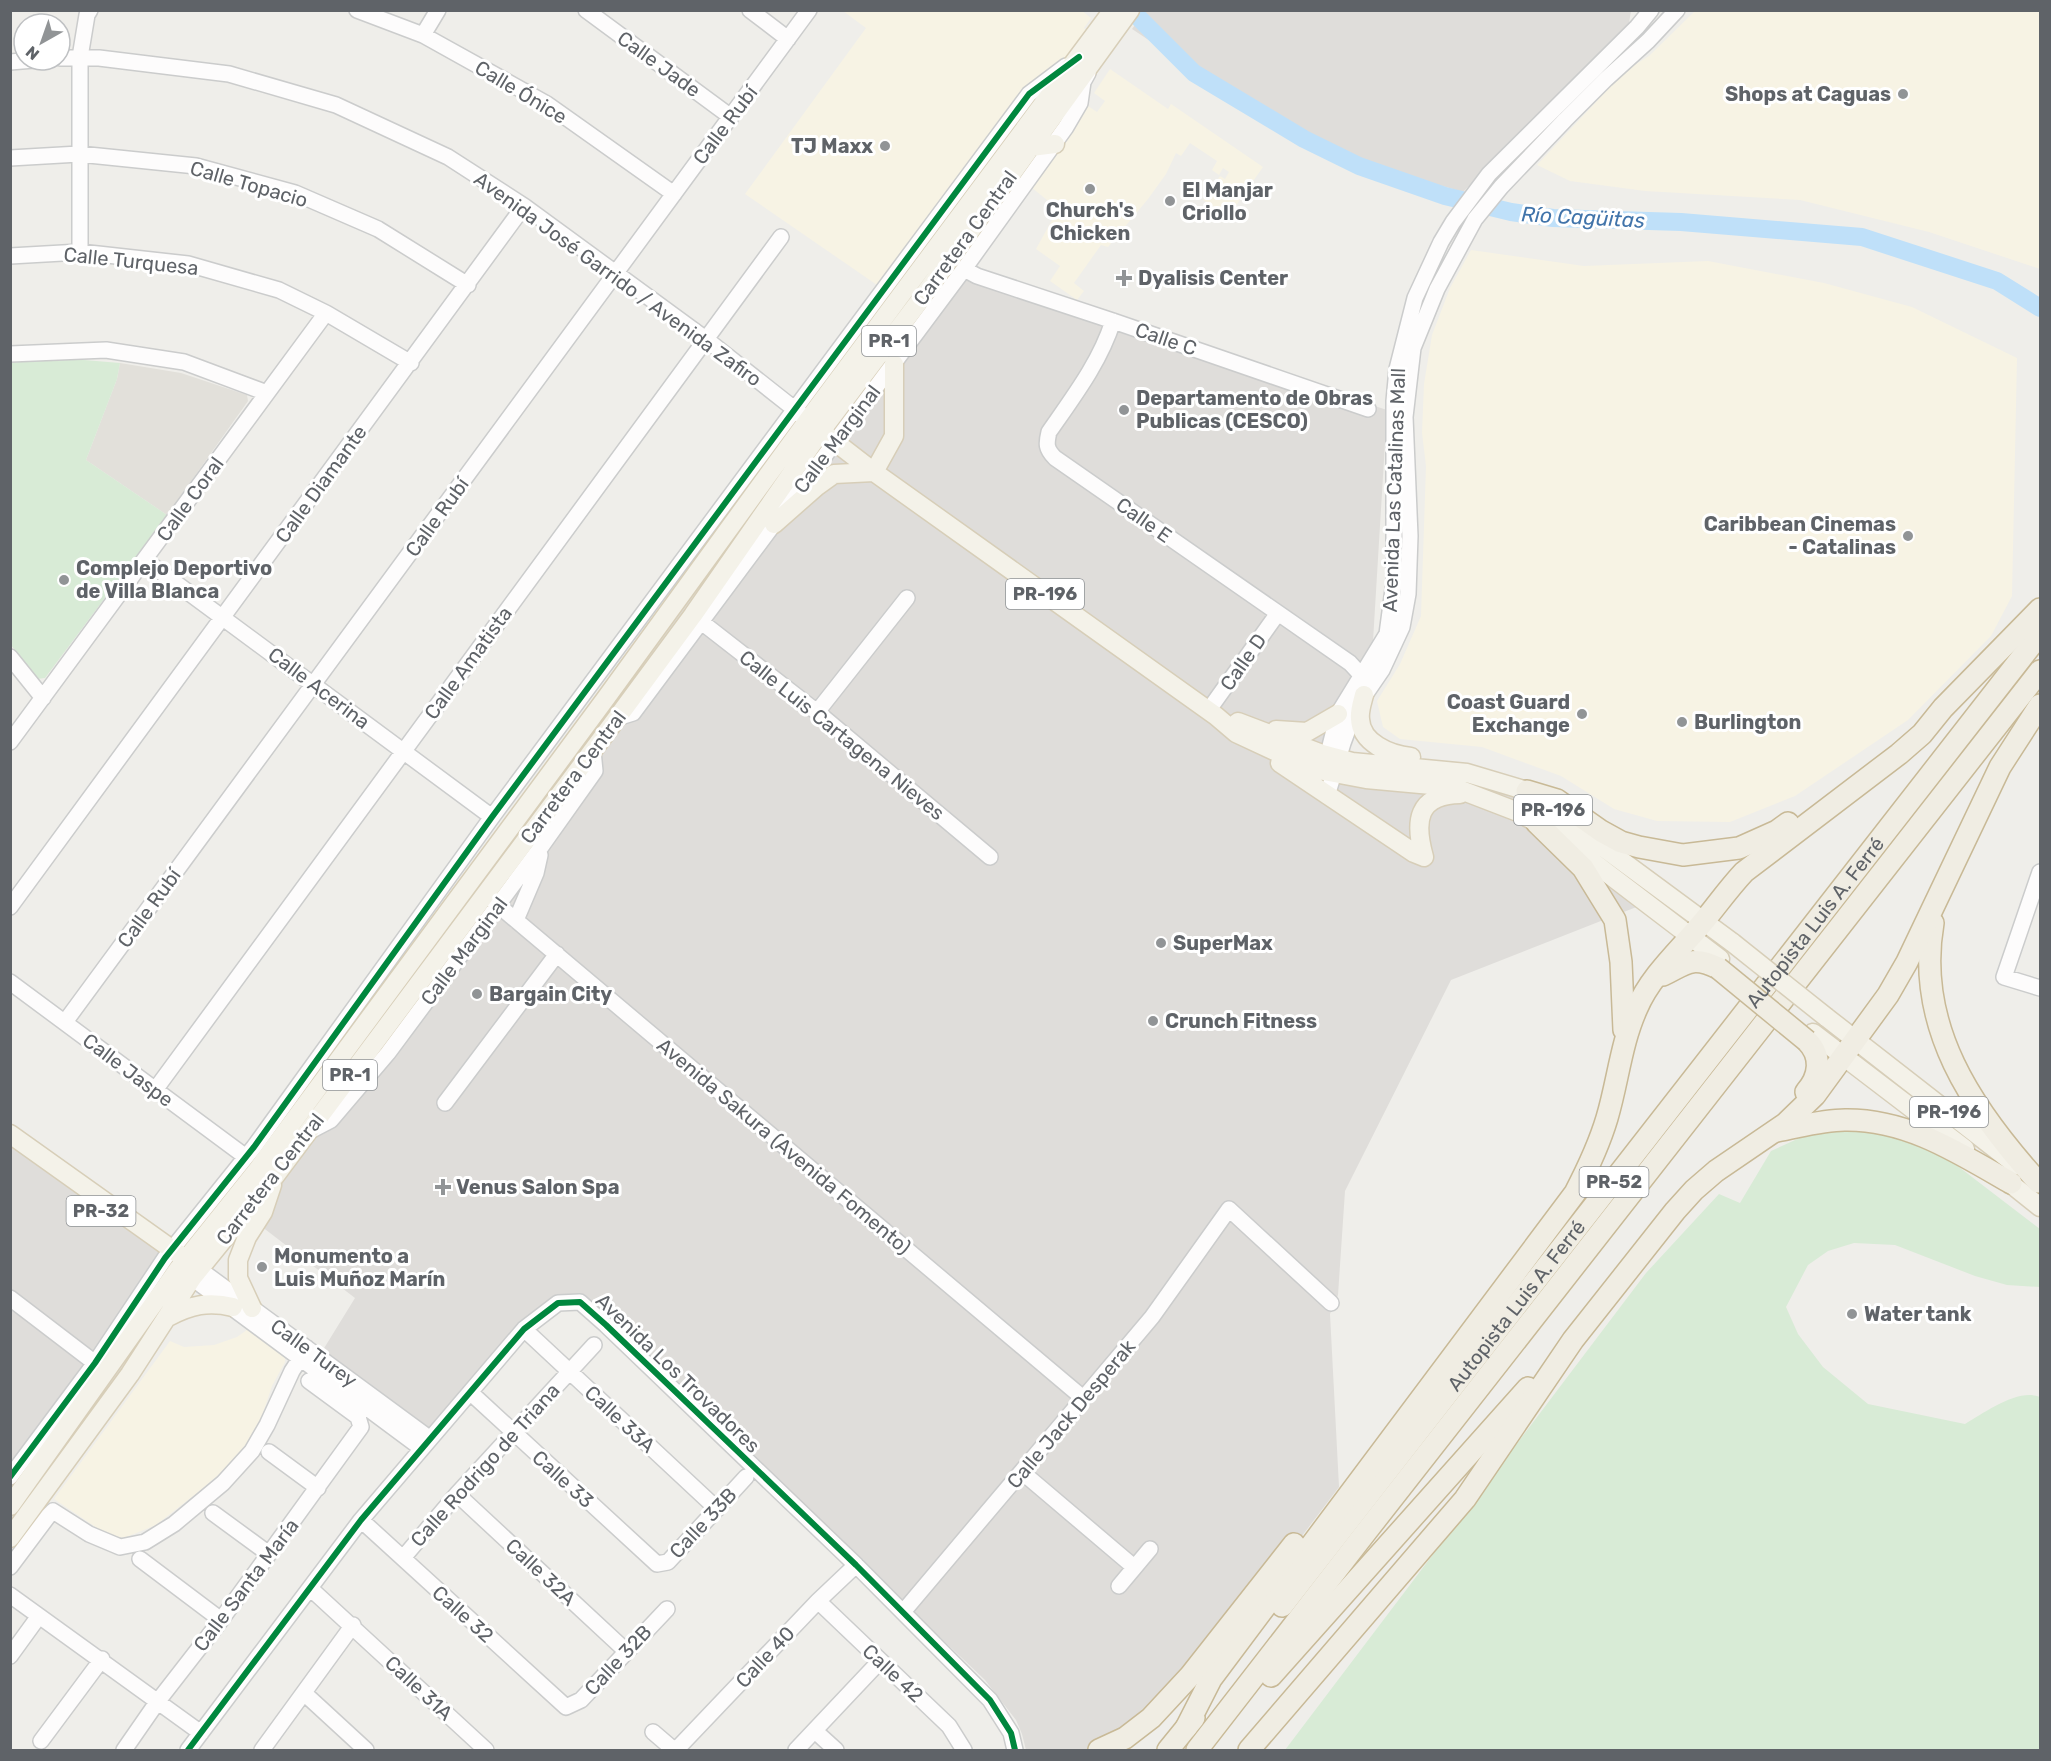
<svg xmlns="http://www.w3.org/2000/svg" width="2051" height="1761" viewBox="0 0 2051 1761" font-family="Rubik,sans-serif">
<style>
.commercial{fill:#f7f3e4}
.industrial{fill:#dfddda}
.education{fill:#e2e0da}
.green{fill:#d8ebd6}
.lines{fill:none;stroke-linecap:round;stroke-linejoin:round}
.river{stroke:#bfe0f9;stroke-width:18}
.minor-casing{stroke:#cbcccc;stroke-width:18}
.major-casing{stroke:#d7ceb8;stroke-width:21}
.highway-casing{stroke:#c8b996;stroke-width:24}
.minor{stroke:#fdfcfc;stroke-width:15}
.major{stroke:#f4f2e9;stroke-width:18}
.highway{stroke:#f0ede3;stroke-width:21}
.major-bridge-casing{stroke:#d7ceb8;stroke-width:21;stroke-linecap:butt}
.highway-bridge-casing{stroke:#c8b996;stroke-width:24;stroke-linecap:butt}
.major-bridge{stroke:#f4f2e9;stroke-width:18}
.highway-bridge{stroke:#f0ede3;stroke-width:21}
.cycleway-casing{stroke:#fff;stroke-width:10}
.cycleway{stroke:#00873e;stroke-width:6}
.poi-dot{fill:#919496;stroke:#fff;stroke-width:2}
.labels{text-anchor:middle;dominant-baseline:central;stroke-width:6;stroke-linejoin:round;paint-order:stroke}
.shield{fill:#fff;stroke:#8f9295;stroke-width:1.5}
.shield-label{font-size:18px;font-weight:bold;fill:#5f6368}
.street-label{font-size:20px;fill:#5f6368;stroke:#fff}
.poi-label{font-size:20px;font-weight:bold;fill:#5f6368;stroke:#fff;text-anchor:start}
.water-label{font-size:21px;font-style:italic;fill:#4174aa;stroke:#fff}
</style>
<rect width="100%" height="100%" fill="#efeeea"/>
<path class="commercial" d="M1081,10L1091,18L1084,28L1088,32L893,296L745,194L866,28L843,11Z
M1695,11H2040V269L1929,232L1800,200L1645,191L1570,181L1537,165L1625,71L1649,56Z
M1110,69L1168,109L1171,104L1263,167L1228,217L1203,200L1220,176L1225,179L1229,172L1223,168L1219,175L1212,170L1217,161L1190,143L1181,156L1176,153L1166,174L1148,199L1108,247L1101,245L1074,283L1084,291L1077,300L1050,281L1060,266L1036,249L1058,209L1031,187L1088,106L1097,112L1105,101L1094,93Z
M1471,250L1584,266L1708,261L1824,283L1912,307L2017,358L2012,596L1991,636L1908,720L1795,796L1730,822L1657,821L1614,809L1561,776L1482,747L1400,739L1383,727L1377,701L1400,664L1421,616L1426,466L1422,433L1424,384L1432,335L1450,288Z
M251,1327L285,1354V1362L272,1386L258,1428L232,1463L202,1489L156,1525L124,1538L106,1534L54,1499L170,1341L184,1347L214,1345L237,1337Z"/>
<path class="industrial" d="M1146,10L1631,11L1629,23L1463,192L1312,148L1132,29Z
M948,246L967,269L1022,291L1387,410L1373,641L1345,759L1497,781L1672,893L1451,980L1345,1191L1338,1295L1330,1314L1339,1487L1202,1668L1135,1734L1088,1750H1026L1022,1734L1016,1720L985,1680L602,1315L557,1303L429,1440L318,1358L355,1298L240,1210Z
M11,1131L199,1266L11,1521Z"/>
<path class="education" d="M120,363L181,373L247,395L248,401L167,515L86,460L117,379Z"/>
<path class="green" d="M38,360H84L120,363L117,379L86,460L167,515L45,678L37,679L11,645L10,363Z
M1867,1130L1911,1139L1938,1151L2040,1229V1287L2007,1285L1975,1276L1895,1245L1854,1243L1828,1251L1808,1265L1786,1307L1798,1334L1823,1367L1868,1404L1965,1424C1984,1413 2018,1388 2040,1397V1750H1285L1646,1273L1719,1194L1740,1203L1771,1151L1815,1131Z"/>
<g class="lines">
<path class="river" d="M1131,10L1194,73L1304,139L1359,166L1445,196L1511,212L1553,218L1681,222L1862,237L1997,281L2040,308"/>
<defs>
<path id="minor" d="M357,10L423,35L547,104L674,194
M586,10L731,117
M750,10L788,39
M423,35L438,10
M60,58H99L229,74L336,105L448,157L524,206L707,340L802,415
M10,62L34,60
M10,158L79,154L196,166L295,193L378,229L468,285
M80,252V57L87,15L90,10
M10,256L80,252L188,264L279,290L326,313L411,363
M964,269L977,276L1113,321L1368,409
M1113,321C1100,362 1074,396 1049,432C1046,444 1046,449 1055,458L1350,663L1362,676
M10,354L106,350L184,362L267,393
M146,561L492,817
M695,617L817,712L990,857
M10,657L43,698
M1208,711L1278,613
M817,712L907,598
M617,718L633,713L964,269L1066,127L1080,103L1083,82L1088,73
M10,742L326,313
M1325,766L1338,714L1387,634L1394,582V401L1397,369L1415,298L1441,242L1453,222L1489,174L1637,27L1651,10
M1327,796L1343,743L1356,708L1382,670L1402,627L1408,594L1410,536L1405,417L1413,348L1437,289L1475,219L1501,187L1565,120L1606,79L1648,41L1677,10
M2040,872L2004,977L2040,988
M486,895L1083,1398
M10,907L524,206
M516,920L536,873L540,855
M10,982L246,1157
M65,1022L809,10
M155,1090L781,237
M445,1103L557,954
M310,1131L331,1120L388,1053L541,847L595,771L593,751
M199,1269L429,1438
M192,1278L421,1448
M10,1298L95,1363
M524,1329L717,1509
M471,1393L657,1564L668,1562L746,1477
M269,1452L318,1488
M1022,1472L1134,1567
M10,1477L95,1363L165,1258L254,1147L492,817L936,219L1029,94L1066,66
M457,1494L626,1651
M213,1513L269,1554
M361,1520L566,1707L581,1700L667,1609
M403,1558L457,1494L594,1345
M140,1559L221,1620
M10,1567L49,1515L53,1511L89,1534L120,1547L145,1542L174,1524L223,1483L252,1451L267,1425L292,1371L307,1348
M1119,1586L1150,1549
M311,1589L486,1750
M10,1595L201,1733
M818,1601L949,1726L964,1750
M903,1612L1152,1317L1229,1209L1331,1303
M10,1656L39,1616
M304,1693L366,1750
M815,1731L836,1750
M653,1732L674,1750
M41,1741L102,1659
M124,1750L158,1701L221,1620L361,1427L358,1417L309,1381
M188,1750L361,1520L524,1329L558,1303L580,1302L606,1325L856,1565L990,1700L1011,1733L1015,1750
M262,1750L353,1625
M676,1750L818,1601L856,1565
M796,1750L880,1661"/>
<path id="major" d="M1031,147L1055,144
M821,431L874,472L1216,716L1236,733L1313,769L1366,779L1453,787L1518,812L1556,834L1720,959
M874,472L894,436V364
M774,524L816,487L834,474L874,472
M1364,695C1362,703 1359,711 1360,719C1361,743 1390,755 1411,757
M1238,722L1322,754L1352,762L1467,773L1527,791L1733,943
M1276,730L1307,732L1338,714
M1280,763L1414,853L1424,857
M1424,857C1414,821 1417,795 1460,794
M1826,1017L2016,1165
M1813,1033L1965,1149
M10,1134L194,1265
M2000,1175L2040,1207
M252,1308L238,1278V1260L247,1237L263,1212L272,1185
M168,1317C191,1305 208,1301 233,1307
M10,1506L179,1268L258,1169L606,698L808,420L1113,10
M10,1538L130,1374L192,1278L275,1176L617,718L693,615L821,431L918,303L1130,10"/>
<g id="highway">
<path d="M1527,791L1557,800L1601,831L1621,842L1639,847L1683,855L1739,848L1777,831L1788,823"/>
<path d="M1537,823L1583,868L1615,920L1621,962L1624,1030"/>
<path d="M1933,923C1915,1026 1972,1109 2038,1182"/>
<path d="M1663,975C1686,964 1691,955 1718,968"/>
<path d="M1806,1092C1820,1076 1822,1056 1807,1041"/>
<path d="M1777,1131C1799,1127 1822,1120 1845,1120C1907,1119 1959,1153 2011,1183"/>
<path id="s1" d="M1282,1606L2040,634"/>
<path d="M1271,1676L1528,1388"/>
<path d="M1186,1728L1211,1679L1575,1193C1588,1168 1599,1145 1607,1118C1618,1081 1621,1043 1637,1008C1651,975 1681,949 1703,922C1717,905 1729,888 1744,872L1899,754L1922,734L1943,708L2040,609"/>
<path d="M1099,1750L1125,1738L1151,1718L1190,1676L1294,1544"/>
<path d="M1168,1750L1194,1718"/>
<path d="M1197,1750L1366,1532L2040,671"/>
<path d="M1249,1750L1465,1499L1573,1340L1675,1211L1694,1190L1716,1171L1785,1124L1815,1095L1888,995L1907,962L2000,767L2040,705"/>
</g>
</defs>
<use href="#minor" class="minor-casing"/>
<use href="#major" class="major-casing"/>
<use href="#highway" class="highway-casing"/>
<use href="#minor" class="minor"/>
<use href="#major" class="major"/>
<use href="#highway" class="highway"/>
<defs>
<path id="major-bridge" d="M1733,943L1826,1017"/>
<path id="highway-bridge" d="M1718,968L1807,1041"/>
</defs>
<use href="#major-bridge" class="major-bridge-casing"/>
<use href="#highway-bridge" class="highway-bridge-casing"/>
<use href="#major-bridge" class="major-bridge"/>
<use href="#highway-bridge" class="highway-bridge"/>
<defs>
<path id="cycleway" d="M10,1477L95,1363L165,1258L254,1147L492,817L1029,94L1079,57
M188,1750L361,1520L524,1329L558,1303L580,1302L606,1325L856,1565L990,1700L1011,1733L1015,1750"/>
</defs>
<use href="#cycleway" class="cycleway-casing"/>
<use href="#cycleway" class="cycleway"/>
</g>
<g class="poi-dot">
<circle cx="1903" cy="94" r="6"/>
<circle cx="885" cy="146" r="6"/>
<circle cx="1090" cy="189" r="6"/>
<circle cx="1170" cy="201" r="6"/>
<path d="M1121 269h6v6h6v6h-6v6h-6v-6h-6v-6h6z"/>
<circle cx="1124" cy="410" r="6"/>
<circle cx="1908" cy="536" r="6"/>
<circle cx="64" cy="580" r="6"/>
<circle cx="1582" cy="714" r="6"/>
<circle cx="1682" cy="722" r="6"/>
<circle cx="1161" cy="943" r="6"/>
<circle cx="477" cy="994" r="6"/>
<circle cx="1153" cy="1021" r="6"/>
<path d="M440 1178h6v6h6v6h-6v6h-6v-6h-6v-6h6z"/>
<circle cx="262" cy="1267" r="6"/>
<circle cx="1852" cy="1314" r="6"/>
</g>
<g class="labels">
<g class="shield">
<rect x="862" y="326" width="54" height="30" rx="4.5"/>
<rect x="1006" y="579" width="78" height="30" rx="4.5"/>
<rect x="1514" y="795" width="78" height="30" rx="4.5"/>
<rect x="323" y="1060" width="54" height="30" rx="4.5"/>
<rect x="1910" y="1097" width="78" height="30" rx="4.5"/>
<rect x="1579.5" y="1167" width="69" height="30" rx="4.5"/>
<rect x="66.5" y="1196" width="69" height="30" rx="4.5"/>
</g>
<g class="shield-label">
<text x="889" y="341">PR-1</text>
<text x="1045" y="594">PR-196</text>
<text x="1553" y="810">PR-196</text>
<text x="350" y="1075">PR-1</text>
<text x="1949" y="1112">PR-196</text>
<text x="1614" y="1182">PR-52</text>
<text x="101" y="1211">PR-32</text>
</g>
<g class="street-label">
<text transform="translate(659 64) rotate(36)">Calle Jade</text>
<text transform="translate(521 92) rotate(31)">Calle Ónice</text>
<text transform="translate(725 125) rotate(-53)">Calle Rubí</text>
<text transform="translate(249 184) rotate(16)">Calle Topacio</text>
<text transform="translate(965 238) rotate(-54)">Carretera Central</text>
<text transform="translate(131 261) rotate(6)">Calle Turquesa</text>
<text transform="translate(618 279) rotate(36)">Avenida José Garrido / Avenida Zafiro</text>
<text transform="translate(1166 339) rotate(19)">Calle C</text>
<text transform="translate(837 439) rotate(-53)">Calle Marginal</text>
<text transform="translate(321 484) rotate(-54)">Calle Diamante</text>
<text transform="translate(1394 490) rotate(-88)">Avenida Las Catalinas Mall</text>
<text transform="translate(190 499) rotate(-54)">Calle Coral</text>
<text transform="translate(437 517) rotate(-54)">Calle Rubí</text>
<text transform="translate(1144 520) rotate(35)">Calle E</text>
<text transform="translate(1243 662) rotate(-55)">Calle D</text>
<text transform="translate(468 663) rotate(-54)">Calle Amatista</text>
<text transform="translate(319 688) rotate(37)">Calle Acerina</text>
<text transform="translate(842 735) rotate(39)">Calle Luis Cartagena Nieves</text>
<text transform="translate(573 777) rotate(-53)">Carretera Central</text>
<text transform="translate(149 908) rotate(-54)">Calle Rubí</text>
<text stroke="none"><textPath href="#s1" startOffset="867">Autopista Luis A. Ferré</textPath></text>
<text transform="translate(464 951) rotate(-53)">Calle Marginal</text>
<text transform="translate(128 1070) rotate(37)">Calle Jaspe</text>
<text transform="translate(784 1146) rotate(40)">Avenida Sakura (Avenida Fomento)</text>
<text transform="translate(270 1179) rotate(-52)">Carretera Central</text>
<text stroke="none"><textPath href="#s1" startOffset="381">Autopista Luis A. Ferré</textPath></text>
<text transform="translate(314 1353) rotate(36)">Calle Turey</text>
<text transform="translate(678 1373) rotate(44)">Avenida Los Trovadores</text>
<text transform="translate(1071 1414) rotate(-50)">Calle Jack Desperak</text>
<text transform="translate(620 1419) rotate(43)">Calle 33A</text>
<text transform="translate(485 1465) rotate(-48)">Calle Rodrigo de Triana</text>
<text transform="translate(563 1479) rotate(42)">Calle 33</text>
<text transform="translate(703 1523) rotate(-47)">Calle 33B</text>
<text transform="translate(541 1572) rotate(43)">Calle 32A</text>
<text transform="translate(246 1585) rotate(-53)">Calle Santa María</text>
<text transform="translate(463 1614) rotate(42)">Calle 32</text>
<text transform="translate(765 1657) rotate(-47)">Calle 40</text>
<text transform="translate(618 1660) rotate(-47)">Calle 32B</text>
<text transform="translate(893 1673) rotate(43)">Calle 42</text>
<text transform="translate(419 1688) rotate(43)">Calle 31A</text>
</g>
<g class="poi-label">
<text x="1891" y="94" text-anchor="end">Shops at Caguas</text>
<text x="873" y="146" text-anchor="end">TJ Maxx</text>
<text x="1182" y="190">El Manjar<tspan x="1182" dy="23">Criollo</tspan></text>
<text x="1090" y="210" text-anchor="middle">Church's<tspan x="1090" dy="23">Chicken</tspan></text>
<text x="1138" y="278">Dyalisis Center</text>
<text x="1136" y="398">Departamento de Obras<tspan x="1136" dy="23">Publicas (CESCO)</tspan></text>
<text x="1896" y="524" text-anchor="end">Caribbean Cinemas<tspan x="1896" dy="23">- Catalinas</tspan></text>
<text x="76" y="568">Complejo Deportivo<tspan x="76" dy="23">de Villa Blanca</tspan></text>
<text x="1570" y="702" text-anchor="end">Coast Guard<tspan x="1570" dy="23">Exchange</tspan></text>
<text x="1694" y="722">Burlington</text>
<text x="1173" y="943">SuperMax</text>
<text x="489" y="994">Bargain City</text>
<text x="1165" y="1021">Crunch Fitness</text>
<text x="456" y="1187">Venus Salon Spa</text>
<text x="274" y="1256">Monumento a<tspan x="274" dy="23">Luis Muñoz Marín</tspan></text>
<text x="1864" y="1314">Water tank</text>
</g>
<g class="water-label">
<text transform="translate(1583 217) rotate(3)">Río Cagüitas</text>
</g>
</g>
<rect width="2051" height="1761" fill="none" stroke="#5f6368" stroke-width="24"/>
<g transform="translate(42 42) rotate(220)"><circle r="28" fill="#ffffff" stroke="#bfc1c3" stroke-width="1.5"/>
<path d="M0-4.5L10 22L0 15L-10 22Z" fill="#919496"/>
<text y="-9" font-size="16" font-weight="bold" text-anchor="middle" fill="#5f6368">N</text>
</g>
</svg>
